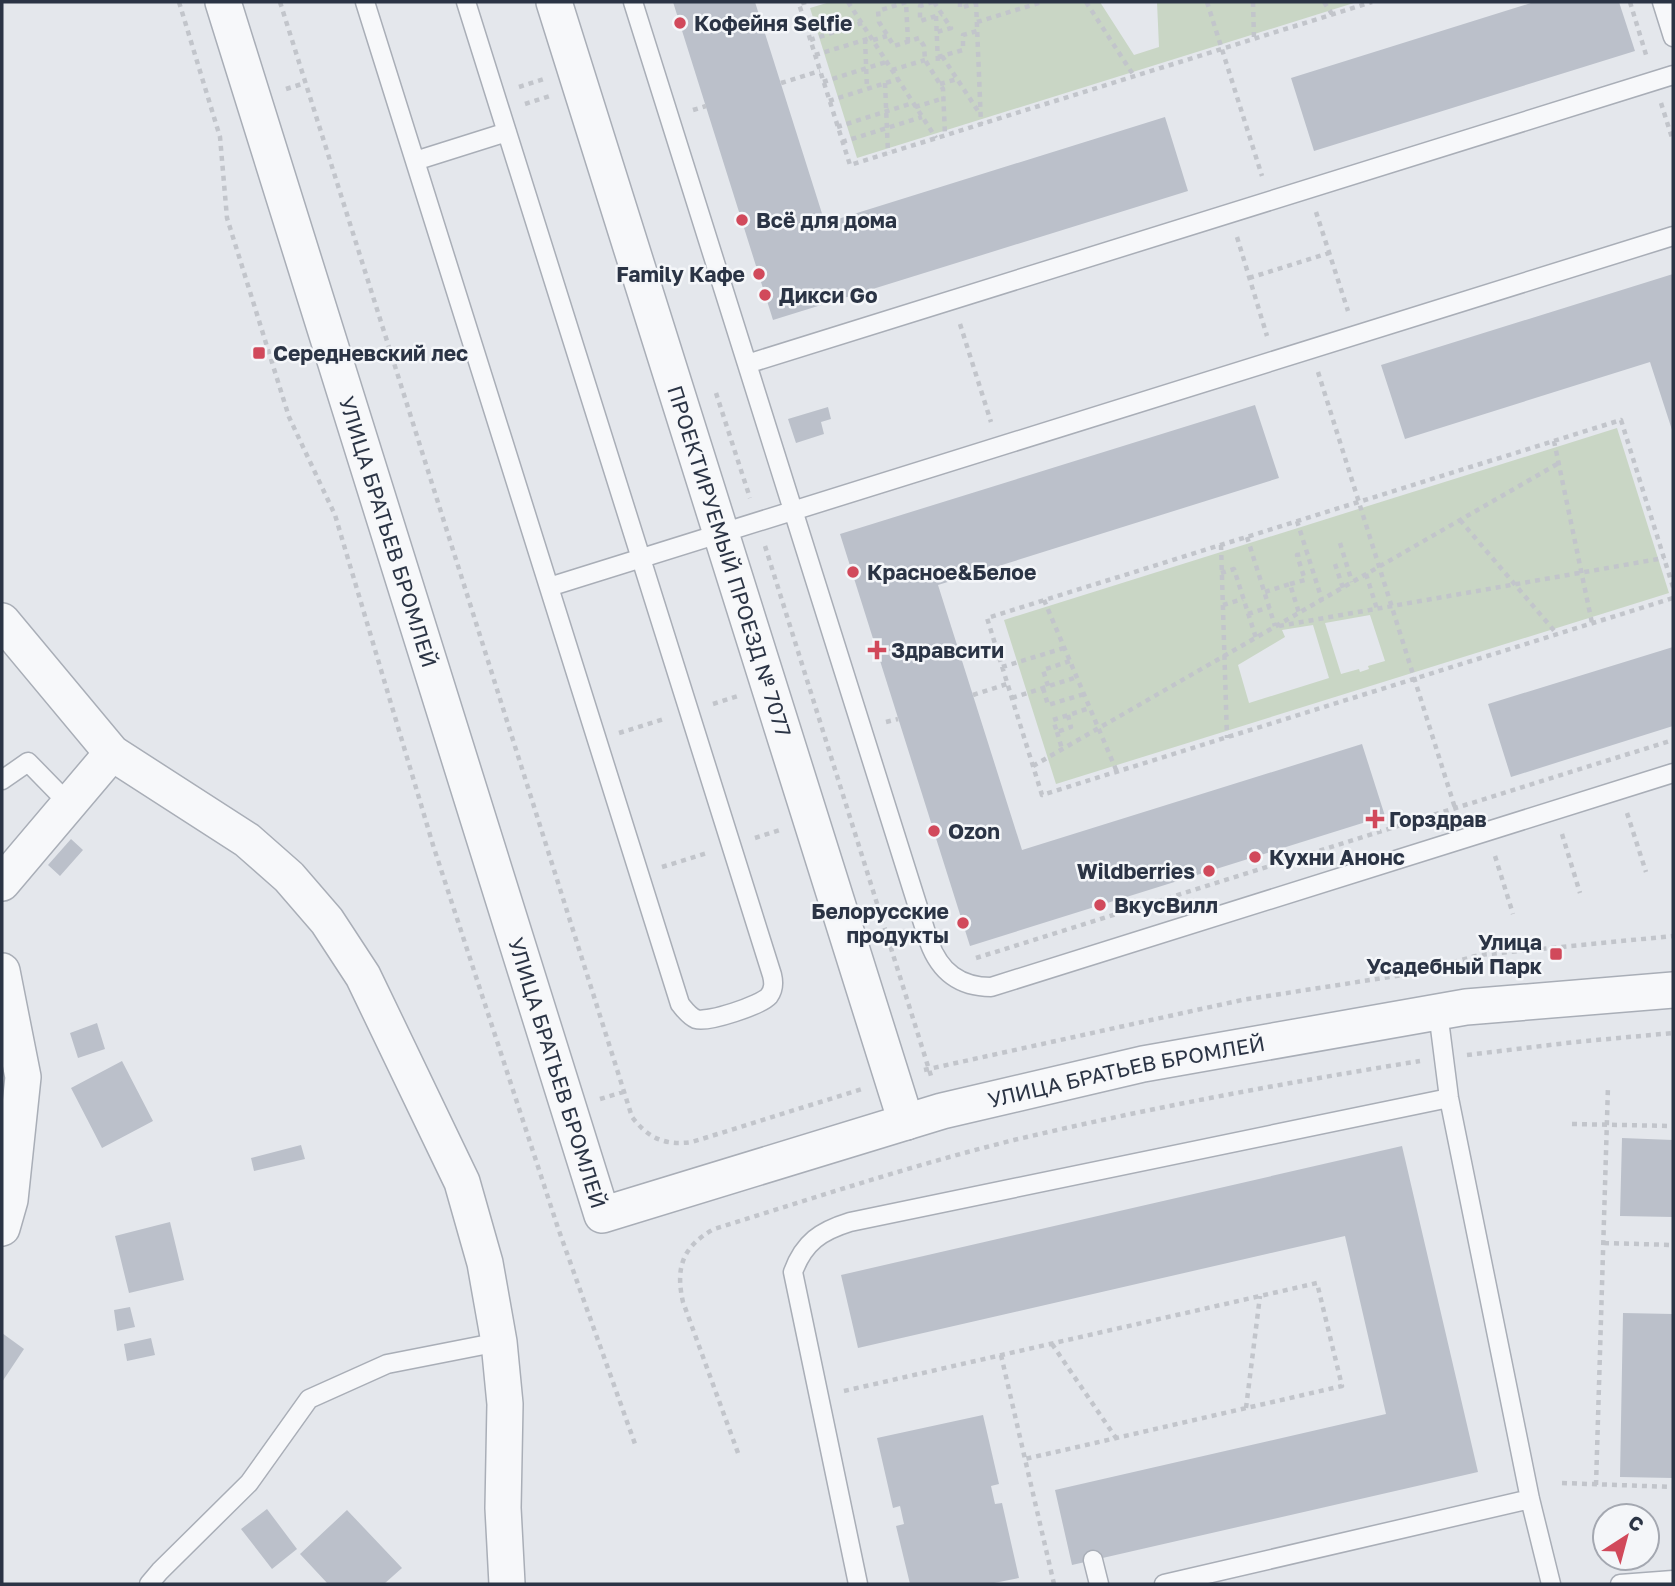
<svg xmlns="http://www.w3.org/2000/svg" width="1675" height="1586" viewBox="0 0 1675 1586" font-family="'Golos Text',sans-serif">
<style>
.green{fill:#c9d6c5;fill-rule:evenodd}
.building{fill:#bbc0ca}
.lines{fill:none;stroke-linecap:round;stroke-linejoin:round}
.service-casing{stroke:#a9aeb7;stroke-width:21}
.minor-casing{stroke:#a9aeb7;stroke-width:38}
.path{stroke:#c2c5cb;stroke-width:4.5;stroke-dasharray:5 5;stroke-linecap:butt}
.service{stroke:#f7f8fa;stroke-width:18}
.minor{stroke:#f7f8fa;stroke-width:35}
.poi-dot{fill:#d1495b;stroke:#f4f6f9;stroke-width:2.5}
.labels{text-anchor:middle;dominant-baseline:central;stroke-width:5;stroke-linejoin:round;paint-order:stroke}
.poi-label{font-size:21px;font-weight:bold;fill:#2b3445;stroke:#f4f6f9;text-anchor:start}
.street-label{font-size:21px;fill:#2b3445;stroke:#f4f6f9}
</style>
<rect width="100%" height="100%" fill="#e4e7ec"/>
<path class="green" d="M830,2H1100L1134,55L1159,47L1157,2H1357L857,158L810,8Z
M1617,428L1669,593L1056,784L1004,620ZM1370,615L1385,661L1368,666L1369,669L1360,672L1359,669L1341,674L1325,623ZM1313,625L1329,678L1249,703L1238,665L1285,637L1282,630Z"/>
<path class="building" d="M673,2H755L825,223L1165,117L1188,191L773,320Z
M1534,2H1619L1635,51L1314,151L1291,78Z
M1673,274V433L1650,362L1405,439L1381,365Z
M1255,405L1279,478L938,585L1022,850L1362,744L1385,816L970,946L840,534Z
M828,407L831,419L821,422L824,434L796,443L788,419Z
M1673,647V726L1511,777L1488,704Z
M71,839L83,850L60,876L48,865Z
M97,1023L105,1049L78,1058L70,1033Z
M122,1061L153,1121L102,1148L71,1088Z
M1622,1138L1673,1140V1217L1620,1216Z
M301,1145L305,1159L254,1171L251,1158Z
M1402,1146L1478,1472L1072,1565L1055,1490L1386,1414L1345,1236L858,1348L841,1275Z
M170,1222L184,1280L129,1293L115,1236Z
M130,1307L135,1327L117,1331L114,1310Z
M1623,1313L1673,1314V1478L1620,1477Z
M2,1333L24,1349L2,1382Z
M151,1338L155,1355L127,1361L124,1344Z
M983,1415L999,1484L991,1486L995,1504L1002,1503L1019,1578L989,1584H910L896,1526L904,1524L900,1506L893,1508L877,1438Z
M267,1509L297,1549L272,1569L241,1529Z
M347,1510L402,1568L384,1584H328L300,1554Z"/>
<g class="lines">
<defs>
<path id="service" d="M365,2L680,1004C685,1010 689,1016 696,1019C708,1023 761,1005 769,996C774,989 774,983 772,975L466,2
M633,2L929,942C940,972 960,987 991,987L1673,773
M1662,2L1673,37
M415,161L507,132
M747,364L1673,75
M549,587L1673,236
M2,780L28,762L69,804
M1438,1012L1449,1098L1530,1499L1551,1584
M1093,1560L1099,1584
M149,1584L160,1571L249,1483L309,1399L387,1364L499,1342
M858,1584L793,1272C804,1242 821,1231 850,1222L1449,1098
M1164,1584L1530,1499
M1620,1584L1673,1580"/>
<g id="minor">
<path id="s1" d="M223,2L602,1215L942,1111L1143,1064L1466,1007L1673,990"/>
<path id="s2" d="M554,2L906,1122"/>
<path d="M2,621L112,753L247,840L289,877L327,921L363,976L462,1182L485,1263L499,1342L505,1404L503,1508L507,1584"/>
<path d="M2,883L112,753"/>
<path d="M2,971L23,1077L10,1200L2,1228"/>
</g>
</defs>
<use href="#service" class="service-casing"/>
<use href="#minor" class="minor-casing"/>
<path class="path" d="M179,2L220,137L227,218L289,417L335,515L433,845L558,1228L635,1444
M280,2L632,1117C648,1138 665,1146 692,1142L862,1089
M806,2L799,4L850,165L1372,2
M848,2L936,138
M933,2L920,6V21L942,14
M934,2L951,28L937,32
M960,2V8L976,3
M976,2L981,124
M1086,2L1134,76
M1207,2L1262,176
M1253,2L1254,39
M1324,2L1332,14
M1630,2L1647,58
M936,16L938,64
M977,22L1042,2
M865,39L867,89
M810,40L862,23
M873,40L887,36
M908,42L906,2L878,11L879,22L894,46L919,38L924,46L925,60L943,89L945,135
M815,55L871,38
M942,56L980,114
M938,57L963,50V35L977,31
M892,70L925,60
M823,82L886,62
M781,83L820,71
M885,83L888,153
M940,84L957,79
M519,87L544,79
M286,89L305,83
M829,101L898,79
M1661,103L1673,141
M525,104L550,96
M915,107L944,98
M693,110L706,106
M837,127L913,103
M842,142L922,117
M1316,212L1348,311
M1237,237L1267,336
M1249,278L1329,253
M960,324L991,422
M1318,372L1455,808
M716,393L750,498
M1554,441L1592,623
M1460,520L1557,634
M1297,521L1322,600
M1247,537L1275,626
M1340,543L1352,582
M1221,545L1227,738
M765,546L932,1079
M1335,564L1343,588
M1221,573L1234,569L1256,638
M1366,574L1377,609
M1290,584L1305,580L1297,555L1307,553
M1673,587L1621,420L987,618L1042,795L1673,598
M1265,592L1290,584L1299,613
M1044,600L1117,772
M1223,605L1243,599
M1248,614L1270,607
M1279,626L1664,558
M1002,667L1064,648
M1048,686L1043,670L1070,661
M1043,688L1048,705L1084,694
M973,695L1007,684
M1012,698L1077,677
M713,704L738,696
M1068,715L1071,727L1057,732L1053,720L1090,708
M886,722L898,719
M1057,732L1062,749
M619,733L664,719
M1033,766L1559,463
M1627,813L1646,872
M1562,834L1580,893
M755,838L780,830
M1495,856L1513,914
M662,867L707,853
M976,958L1673,740
M1467,1055L1575,1042L1673,1033
M924,1070L1242,1000L1415,973L1479,955L1673,936
M600,1099L623,1092
M1572,1124L1673,1126
M1604,1243L1673,1245
M1052,1344L1116,1438
M1001,1355L1025,1459
M844,1391L1317,1283L1342,1386L1025,1459L1054,1584
M1246,1408L1260,1296
M738,1453L683,1302C675,1267 683,1246 714,1229C814,1198 913,1165 1014,1140C1149,1108 1284,1083 1420,1061
M1562,1483L1673,1487
M1596,1485L1608,1086"/>
<use href="#service" class="service"/>
<use href="#minor" class="minor"/>
</g>
<g class="poi-dot">
<circle cx="680" cy="23" r="7"/>
<circle cx="742" cy="220" r="7"/>
<circle cx="759" cy="274" r="7"/>
<circle cx="765" cy="295" r="7"/>
<rect x="252" y="346" width="14" height="14" rx="3.5"/>
<circle cx="853" cy="572" r="7"/>
<path d="M873.5 639.5h7v7h7v7h-7v7h-7v-7h-7v-7h7z"/>
<path d="M1371.5 808.5h7v7h7v7h-7v7h-7v-7h-7v-7h7z"/>
<circle cx="934" cy="831" r="7"/>
<circle cx="1255" cy="857" r="7"/>
<circle cx="1209" cy="871" r="7"/>
<circle cx="1100" cy="905" r="7"/>
<circle cx="963" cy="923" r="7"/>
<rect x="1549" y="947" width="14" height="14" rx="3.5"/>
</g>
<g class="labels">
<g class="poi-label">
<text x="694" y="23">Кофейня Selfie</text>
<text x="756" y="220">Всё для дома</text>
<text x="745" y="274" text-anchor="end">Family Кафе</text>
<text x="779" y="295">Дикси Go</text>
<text x="273" y="353">Середневский лес</text>
<text x="867" y="572">Красное&amp;Белое</text>
<text x="891" y="650">Здравсити</text>
<text x="1389" y="819">Горздрав</text>
<text x="948" y="831">Ozon</text>
<text x="1269" y="857">Кухни Анонс</text>
<text x="1195" y="871" text-anchor="end">Wildberries</text>
<text x="1114" y="905">ВкусВилл</text>
<text x="949" y="911" text-anchor="end">Белорусские<tspan x="949" dy="24">продукты</tspan></text>
<text x="1542" y="942" text-anchor="end">Улица<tspan x="1542" dy="24">Усадебный Парк</tspan></text>
</g>
<g class="street-label">
<text stroke="none"><textPath href="#s1" startOffset="555">УЛИЦА БРАТЬЕВ БРОМЛЕЙ</textPath></text>
<text stroke="none"><textPath href="#s2" startOffset="586">ПРОЕКТИРУЕМЫЙ ПРОЕЗД № 7077</textPath></text>
<text stroke="none"><textPath href="#s1" startOffset="1122">УЛИЦА БРАТЬЕВ БРОМЛЕЙ</textPath></text>
<text stroke="none"><textPath href="#s1" startOffset="1815">УЛИЦА БРАТЬЕВ БРОМЛЕЙ</textPath></text>
</g>
</g>
<rect width="1675" height="1586" fill="none" stroke="#2b3445" stroke-width="7"/>
<g transform="translate(1626 1537) rotate(36)"><circle r="33" fill="#f4f6f9" stroke="#a4a8b1" stroke-width="2"/>
<path d="M0-5L12 26L0 18L-12 26Z" fill="#d1495b"/>
<text y="-10" font-size="19" font-weight="bold" text-anchor="middle" fill="#2b3445">С</text>
</g>
</svg>
